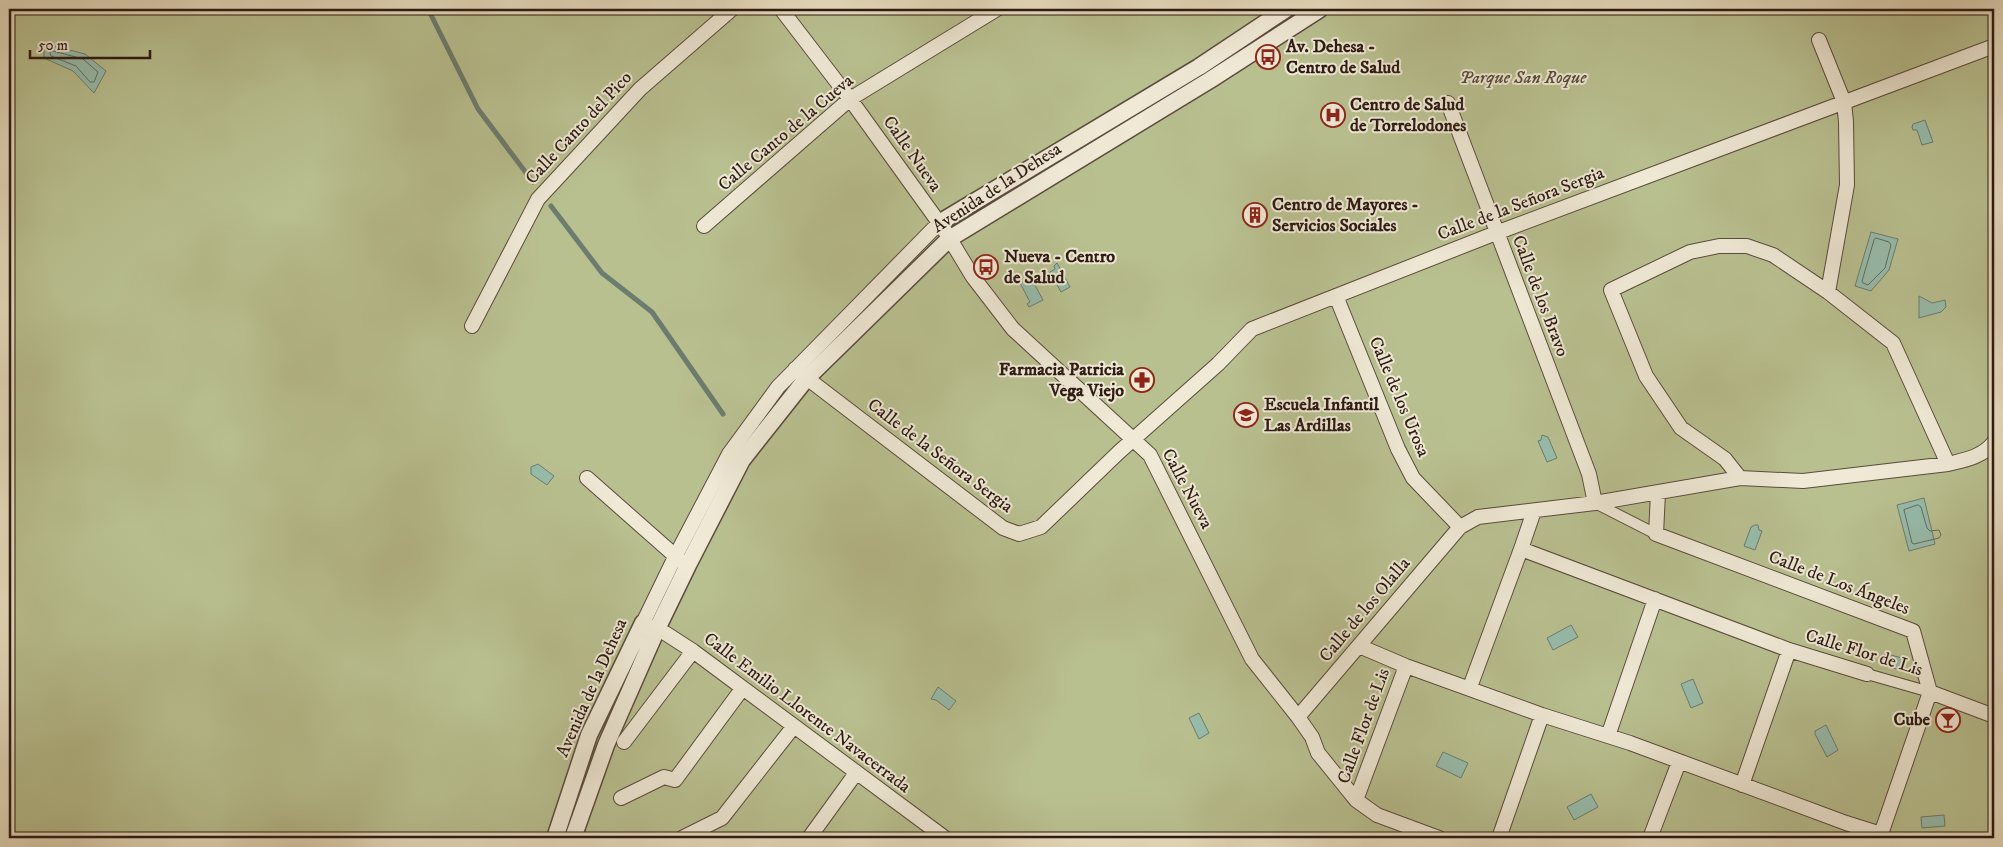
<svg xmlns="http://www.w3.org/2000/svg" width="2003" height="847" viewBox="0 0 2003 847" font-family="'IM FELL DW Pica',serif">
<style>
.green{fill:#b9c090;stroke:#726d52}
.water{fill:#97bdad;stroke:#6c7c6f}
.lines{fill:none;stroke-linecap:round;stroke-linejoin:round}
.shore{stroke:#626c60;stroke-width:1}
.stream{stroke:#6c7c6f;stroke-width:5}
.pedestrian-casing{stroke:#5b4b3e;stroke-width:12}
.minor-casing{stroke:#5b4b3e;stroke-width:16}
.tertiary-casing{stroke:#5b4b3e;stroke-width:19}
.pedestrian{stroke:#efe9d6;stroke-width:10}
.minor{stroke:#efe9d6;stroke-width:14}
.tertiary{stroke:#efe9d6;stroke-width:16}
.labels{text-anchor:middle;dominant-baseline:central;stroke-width:4;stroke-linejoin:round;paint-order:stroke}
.poi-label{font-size:18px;font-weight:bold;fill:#2c1a13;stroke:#efe9d6;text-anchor:start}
.park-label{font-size:18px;font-style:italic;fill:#564c38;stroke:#efe9d6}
.street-label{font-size:18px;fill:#2c1a13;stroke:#efe9d6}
</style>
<rect width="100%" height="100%" fill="#e7ddc0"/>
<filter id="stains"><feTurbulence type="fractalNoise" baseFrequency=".004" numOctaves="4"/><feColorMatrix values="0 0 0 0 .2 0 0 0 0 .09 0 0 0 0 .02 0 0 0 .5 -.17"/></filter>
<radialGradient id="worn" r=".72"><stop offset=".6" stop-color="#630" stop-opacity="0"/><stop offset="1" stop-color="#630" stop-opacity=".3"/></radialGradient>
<path class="green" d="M9,9H1994V838H9Z"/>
<path class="water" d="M51,45L85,54L106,71L94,93L73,71L44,58V51Z
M1925,120L1933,142L1922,145L1917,130H1913L1912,127L1913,124Z
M1871,232L1898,239L1889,270L1871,291L1855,286Z
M1057,263L1070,287L1061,292L1050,272L1055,269L1054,266Z
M1031,278L1043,300L1029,307L1027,304L1030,302L1020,283Z
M1919,296L1932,303L1945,300L1946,307L1941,312L1919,318Z
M1542,435L1548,437L1557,458L1547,462L1538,441L1541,440Z
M538,464L554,476L547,485L531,474V467Z
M1924,498L1935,544L1909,551L1897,505Z
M1755,525H1758L1759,530L1762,531L1755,550L1744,546L1751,527Z
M1571,625L1578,637L1553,650L1547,638Z
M1887,654L1902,658L1904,663L1903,667L1896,669L1883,664L1882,656Z
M1693,679L1703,703L1691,708L1681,684Z
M938,687L956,701L949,710L936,700L931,699Z
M1199,713L1209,733L1199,739L1189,718Z
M1826,725L1838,750L1827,757L1815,734V731Z
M1443,752L1468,763L1461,778L1436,766Z
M1591,794L1598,807L1574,820L1567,807Z
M1944,815L1945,826L1922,828L1921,817Z"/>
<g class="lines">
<path class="shore" d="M53,51L83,59L98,72L94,82H90L76,66L51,56L50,53Z
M1876,238L1889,242L1891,245L1885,268L1868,285L1863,283L1862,281L1874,240Z
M1918,505L1921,507L1927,528L1930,531L1939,530L1941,535L1939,538L1914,544L1912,543L1904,510Z"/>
<path class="stream" d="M428,9L478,109L533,182
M551,206L602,273L652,312L723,414"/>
<defs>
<path id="pedestrian" d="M1595,503L1656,534
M1867,674L1930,692
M1948,838H1975"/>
<path id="minor" d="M781,9L850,99L945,231L973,277L1013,329L1150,455L1252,659L1298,717L1312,737L1318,753L1348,790L1356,800L1377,815L1439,838
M1819,40L1844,102L1846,122L1847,185L1828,292
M1448,103L1589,474L1595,503
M939,223L778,387L729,454L675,557L643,623L665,633L693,651L945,838
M704,226L850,99L997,9
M1336,296L1398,449L1413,478L1460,527
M472,326L538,199L640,89L732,9
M795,369L1003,528L1019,534L1041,527L1119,452L1218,364L1252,329L1496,233L1994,46
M587,478L681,561
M1740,478L1725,459L1681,428L1646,376L1611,290L1690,252L1719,246H1747L1773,255L1828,292L1893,343L1948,464
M1658,493L1656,534L1913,631L1930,692
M1534,511L1521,549L1789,650L1867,674
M1359,646L1406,666L1542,715L1630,743L1846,823L1881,834L1930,692
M1470,687L1521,549
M1930,692L1994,716
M1298,717L1460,527L1478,517L1595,503L1740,478L1803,481L1948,464C1964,460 1983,457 1994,442
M1608,736L1655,599
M624,742L693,651
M1742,785L1789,650
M621,798L664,777L675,780L742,689
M1356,800L1406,666
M682,838L722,818L794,726
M809,838L856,773
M1499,838L1542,715
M1650,838L1679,762"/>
<path id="tertiary" d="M939,223L1199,67L1286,9
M555,838L589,735L643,623
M573,838L606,745L657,629L688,565L742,460L806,379L949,239L1210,80L1320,9"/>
</defs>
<use href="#pedestrian" class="pedestrian-casing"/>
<use href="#minor" class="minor-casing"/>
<use href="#tertiary" class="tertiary-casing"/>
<use href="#pedestrian" class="pedestrian"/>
<use href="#minor" class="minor"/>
<use href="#tertiary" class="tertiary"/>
</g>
<defs>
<symbol id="bus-ring" viewBox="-11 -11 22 22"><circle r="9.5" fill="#efe9d6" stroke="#8f2418" stroke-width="1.5"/><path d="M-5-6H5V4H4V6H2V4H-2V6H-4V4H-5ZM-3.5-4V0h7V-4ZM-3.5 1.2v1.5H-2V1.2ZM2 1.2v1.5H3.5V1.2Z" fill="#8f2418"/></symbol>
<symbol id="hospital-ring" viewBox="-11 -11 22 22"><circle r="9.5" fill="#efe9d6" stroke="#8f2418" stroke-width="1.5"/><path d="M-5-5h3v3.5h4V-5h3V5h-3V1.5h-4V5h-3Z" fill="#8f2418"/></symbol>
<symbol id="building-ring" viewBox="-11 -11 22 22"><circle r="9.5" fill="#efe9d6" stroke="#8f2418" stroke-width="1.5"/><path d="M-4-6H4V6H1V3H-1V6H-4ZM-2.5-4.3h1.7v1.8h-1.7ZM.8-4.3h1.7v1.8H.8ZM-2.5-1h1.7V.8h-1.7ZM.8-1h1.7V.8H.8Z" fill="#8f2418"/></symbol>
<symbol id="pharmacy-ring" viewBox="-11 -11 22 22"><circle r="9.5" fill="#efe9d6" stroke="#8f2418" stroke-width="1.5"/><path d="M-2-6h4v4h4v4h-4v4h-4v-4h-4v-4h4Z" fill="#8f2418"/></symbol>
<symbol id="school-ring" viewBox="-11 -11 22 22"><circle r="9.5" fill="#efe9d6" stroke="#8f2418" stroke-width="1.5"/><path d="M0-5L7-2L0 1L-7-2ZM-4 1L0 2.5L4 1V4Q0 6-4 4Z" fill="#8f2418"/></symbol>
<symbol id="bar-ring" viewBox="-11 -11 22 22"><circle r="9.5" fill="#efe9d6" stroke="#8f2418" stroke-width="1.5"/><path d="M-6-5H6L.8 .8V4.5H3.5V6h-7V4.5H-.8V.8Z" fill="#8f2418"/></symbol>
</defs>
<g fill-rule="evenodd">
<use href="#bus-ring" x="1254" y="43" width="28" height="28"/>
<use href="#hospital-ring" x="1319" y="101" width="28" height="28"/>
<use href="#building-ring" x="1241" y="201" width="28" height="28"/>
<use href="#bus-ring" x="972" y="253" width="28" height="28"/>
<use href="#pharmacy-ring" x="1128" y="366" width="28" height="28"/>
<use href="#school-ring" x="1232" y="401" width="28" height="28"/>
<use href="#bar-ring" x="1934" y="706" width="28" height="28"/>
</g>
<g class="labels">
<g class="poi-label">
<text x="1286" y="47">Av. Dehesa -<tspan x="1286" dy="21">Centro de Salud</tspan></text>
<text x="1350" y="105">Centro de Salud<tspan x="1350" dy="21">de Torrelodones</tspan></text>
<text x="1272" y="205">Centro de Mayores -<tspan x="1272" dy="21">Servicios Sociales</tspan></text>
<text x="1004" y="257">Nueva - Centro<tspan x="1004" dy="21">de Salud</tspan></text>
<text x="1124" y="370" text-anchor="end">Farmacia Patricia<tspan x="1124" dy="21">Vega Viejo</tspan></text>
<text x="1264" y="405">Escuela Infantil<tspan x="1264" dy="21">Las Ardillas</tspan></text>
<text x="1930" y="720" text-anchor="end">Cube</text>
</g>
<g class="park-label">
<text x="1523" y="78">Parque San Roque</text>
</g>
<g class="street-label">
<text transform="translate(579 128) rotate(-47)">Calle Canto del Pico</text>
<text transform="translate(786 133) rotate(-40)">Calle Canto de la Cueva</text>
<text transform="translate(912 154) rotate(55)">Calle Nueva</text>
<text transform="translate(997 188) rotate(-33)">Avenida de la Dehesa</text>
<text transform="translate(1521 204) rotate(-21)">Calle de la Señora Sergia</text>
<text transform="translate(1540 296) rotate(69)">Calle de los Bravo</text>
<text transform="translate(1399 397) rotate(67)">Calle de los Urosa</text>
<text transform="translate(940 456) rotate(37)">Calle de la Señora Sergia</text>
<text transform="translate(1187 489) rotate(62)">Calle Nueva</text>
<text transform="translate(1839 583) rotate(21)">Calle de Los Ángeles</text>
<text transform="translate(1365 610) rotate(-50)">Calle de los Olalla</text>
<text transform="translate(1864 653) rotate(17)">Calle Flor de Lis</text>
<text transform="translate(592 688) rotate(-66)">Avenida de la Dehesa</text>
<text transform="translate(807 713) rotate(37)">Calle Emilio Llorente Navacerrada</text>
<text transform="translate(1364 726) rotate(-70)">Calle Flor de Lis</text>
</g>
</g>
<rect width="2003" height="847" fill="none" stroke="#e7ddc0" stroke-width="30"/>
<rect x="10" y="10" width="1983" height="827" fill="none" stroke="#2c1a13" stroke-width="2.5"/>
<rect x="15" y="15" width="1973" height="817" fill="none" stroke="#2c1a13"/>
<path d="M30 50v8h120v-8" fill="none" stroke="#2c1a13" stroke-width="2.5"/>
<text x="38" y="50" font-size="15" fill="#2c1a13" stroke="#efe9d6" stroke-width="4" paint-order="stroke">50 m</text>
<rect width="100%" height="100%" filter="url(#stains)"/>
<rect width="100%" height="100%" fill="url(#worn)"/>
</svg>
